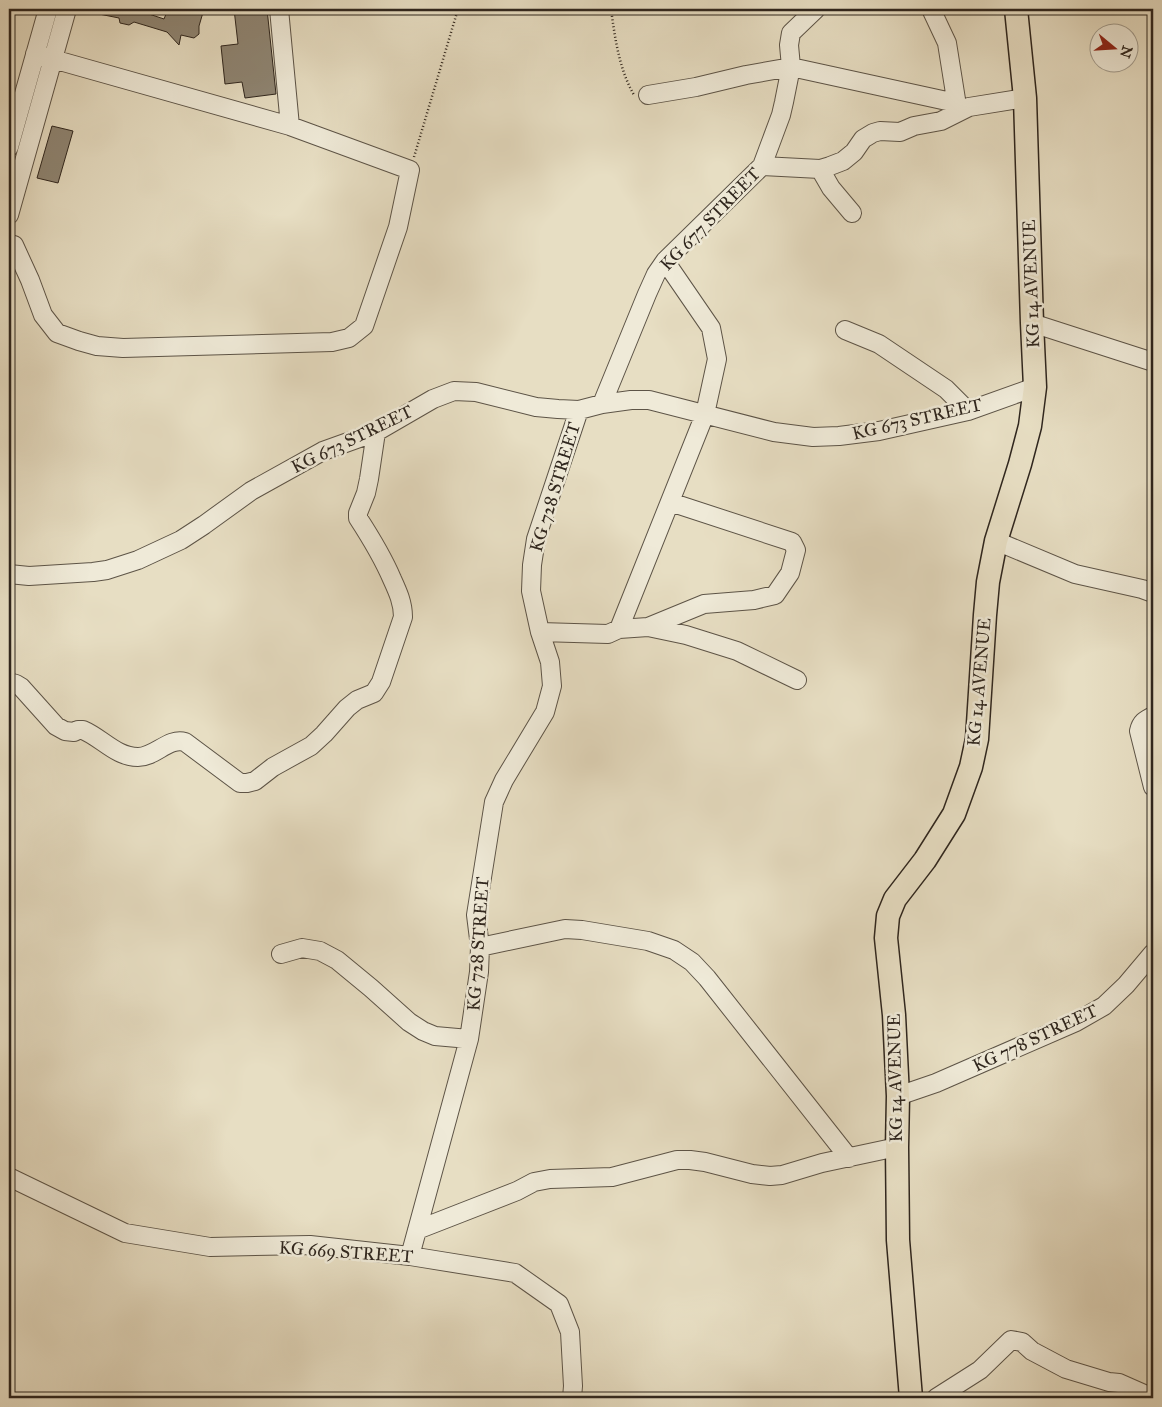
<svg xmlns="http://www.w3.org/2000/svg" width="1162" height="1407" viewBox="0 0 1162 1407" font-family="'IM FELL Great Primer',serif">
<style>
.building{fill:#8f8674;stroke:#2f261e}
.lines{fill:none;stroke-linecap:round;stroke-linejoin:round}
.minor-casing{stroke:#5d5447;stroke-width:20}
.major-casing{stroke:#2f261e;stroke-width:25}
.path{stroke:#2f261e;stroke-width:2.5;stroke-dasharray:1 2.5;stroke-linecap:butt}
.minor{stroke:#efead8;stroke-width:18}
.major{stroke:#e7dec3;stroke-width:22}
.labels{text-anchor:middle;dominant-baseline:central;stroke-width:5;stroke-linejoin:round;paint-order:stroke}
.street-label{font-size:18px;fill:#2f261e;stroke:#efead8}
</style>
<rect width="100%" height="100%" fill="#e7dec3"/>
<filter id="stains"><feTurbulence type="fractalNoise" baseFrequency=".004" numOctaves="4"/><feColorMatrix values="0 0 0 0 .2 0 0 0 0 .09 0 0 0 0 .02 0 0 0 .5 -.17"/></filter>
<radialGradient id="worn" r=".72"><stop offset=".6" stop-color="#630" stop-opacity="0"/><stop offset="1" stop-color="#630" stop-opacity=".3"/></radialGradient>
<path class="building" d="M94,9H144L143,12L164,19L168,9H204L199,26V34L194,38L181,35L179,45L167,32L134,22L129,25L120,23L119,18L94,13Z
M234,9H267L276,94L245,98L242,82L225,84L221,46L238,44Z
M52,126L73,131L58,183L37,178Z"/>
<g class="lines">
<defs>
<path id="minor" d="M279,9L290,126
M931,9L947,43L958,112
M648,95L696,87L746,75L791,67L956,103
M9,147L48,9
M762,166L820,169L830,166L843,161L854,152L863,139L873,133L880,131L900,132L914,126L941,121L969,107L1025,98
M820,169L831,188L852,213
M9,215L67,9
M9,244L14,245L30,280L43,315L57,333L79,341L97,346L123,348L332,342L349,338L364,326L398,227L410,170L290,126L35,54
M1032,323L1153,362
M845,330L879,344L946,389L968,411
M602,404L647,294L656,274L665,261L762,166L781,115L784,102L791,67L789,45L791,33L816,9
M996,541L1075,574L1142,589L1153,593
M9,574L29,576L93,572L107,570L138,560L181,540L204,525L251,491L323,451L376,432L433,399L454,391L476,392L536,407L558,409L579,410L602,404L631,400H649L774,432L813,437L839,436L879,431L968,411L1035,387
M648,627L686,635L737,651L797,680
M619,629L648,627L704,604L754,600L775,595L790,573L796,550L792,542L670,502
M540,632L608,634L619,629L705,414L717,359L711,328L665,261
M9,682L16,684L21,687L56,726L65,731L74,732L78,730H83C102,738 116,757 138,757C155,757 169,737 185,742L240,783H247L255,781L273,767L311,746L324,734L347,708L357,700L374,693L381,682L403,617C403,603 398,592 392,579C383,558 371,538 358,518V513L366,493L369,479L376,432
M1153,716C1145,720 1141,722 1139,731L1153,787
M480,947L565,929L582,930L648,941L674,950L692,962L707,978L849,1158
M281,954L302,948L320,951L337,960L371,988L409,1022L423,1031L435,1036L469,1039
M898,1096L936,1083L1076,1022L1104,1006L1126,985L1153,953
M9,1177L125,1233L210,1247L310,1245L410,1256L515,1273L559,1304L570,1332L573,1386L572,1398
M417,1230L517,1191L534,1182L550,1179L612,1177L677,1160H690L705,1162L752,1174L770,1176L782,1175L822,1163L897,1147
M410,1256L469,1039L479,972L480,947L476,915L494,802L504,780L545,712L552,686L550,662L540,632L531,591L532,565L536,539L579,410
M936,1398L980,1370L1011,1340L1022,1342L1032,1351L1066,1369L1109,1382L1119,1383L1153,1398"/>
<path id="major" d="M911,1398L898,1240L897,1147L898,1096L894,1015L886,938L888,916L895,899L925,860L954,814L971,767L977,739L985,615L988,582L996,541L1020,464L1030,426L1035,387L1032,323L1025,98L1016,9"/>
</defs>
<use href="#minor" class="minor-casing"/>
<use href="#major" class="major-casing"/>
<path class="path" d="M611,9C615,38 619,69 634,95
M414,157L458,9"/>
<use href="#minor" class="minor"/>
<use href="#major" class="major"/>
</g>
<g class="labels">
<g class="street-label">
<text transform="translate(710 219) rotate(-46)">KG 677 STREET</text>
<text transform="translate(1031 284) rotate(-92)">KG 14 AVENUE</text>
<text transform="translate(917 419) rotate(-13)">KG 673 STREET</text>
<text transform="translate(352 439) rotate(-26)">KG 673 STREET</text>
<text transform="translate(555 487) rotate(-73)">KG 728 STREET</text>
<text transform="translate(979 682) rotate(-85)">KG 14 AVENUE</text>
<text transform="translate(478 944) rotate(-86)">KG 728 STREET</text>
<text transform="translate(1035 1038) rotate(-25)">KG 778 STREET</text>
<text transform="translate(895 1078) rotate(-91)">KG 14 AVENUE</text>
<text transform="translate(346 1252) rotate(4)">KG 669 STREET</text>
</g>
</g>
<rect width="1162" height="1407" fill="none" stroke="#e7dec3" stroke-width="30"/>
<rect x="10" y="10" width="1142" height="1387" fill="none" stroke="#2f261e" stroke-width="2.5"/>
<rect x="15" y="15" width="1132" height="1377" fill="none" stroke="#2f261e"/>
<g transform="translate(1114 48) rotate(108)"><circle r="24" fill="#efead8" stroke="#a29c8e"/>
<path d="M0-4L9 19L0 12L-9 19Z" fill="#8f2418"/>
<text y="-8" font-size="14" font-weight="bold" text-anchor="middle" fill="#2f261e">N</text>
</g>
<rect width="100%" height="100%" filter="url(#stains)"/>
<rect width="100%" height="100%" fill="url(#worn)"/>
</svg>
